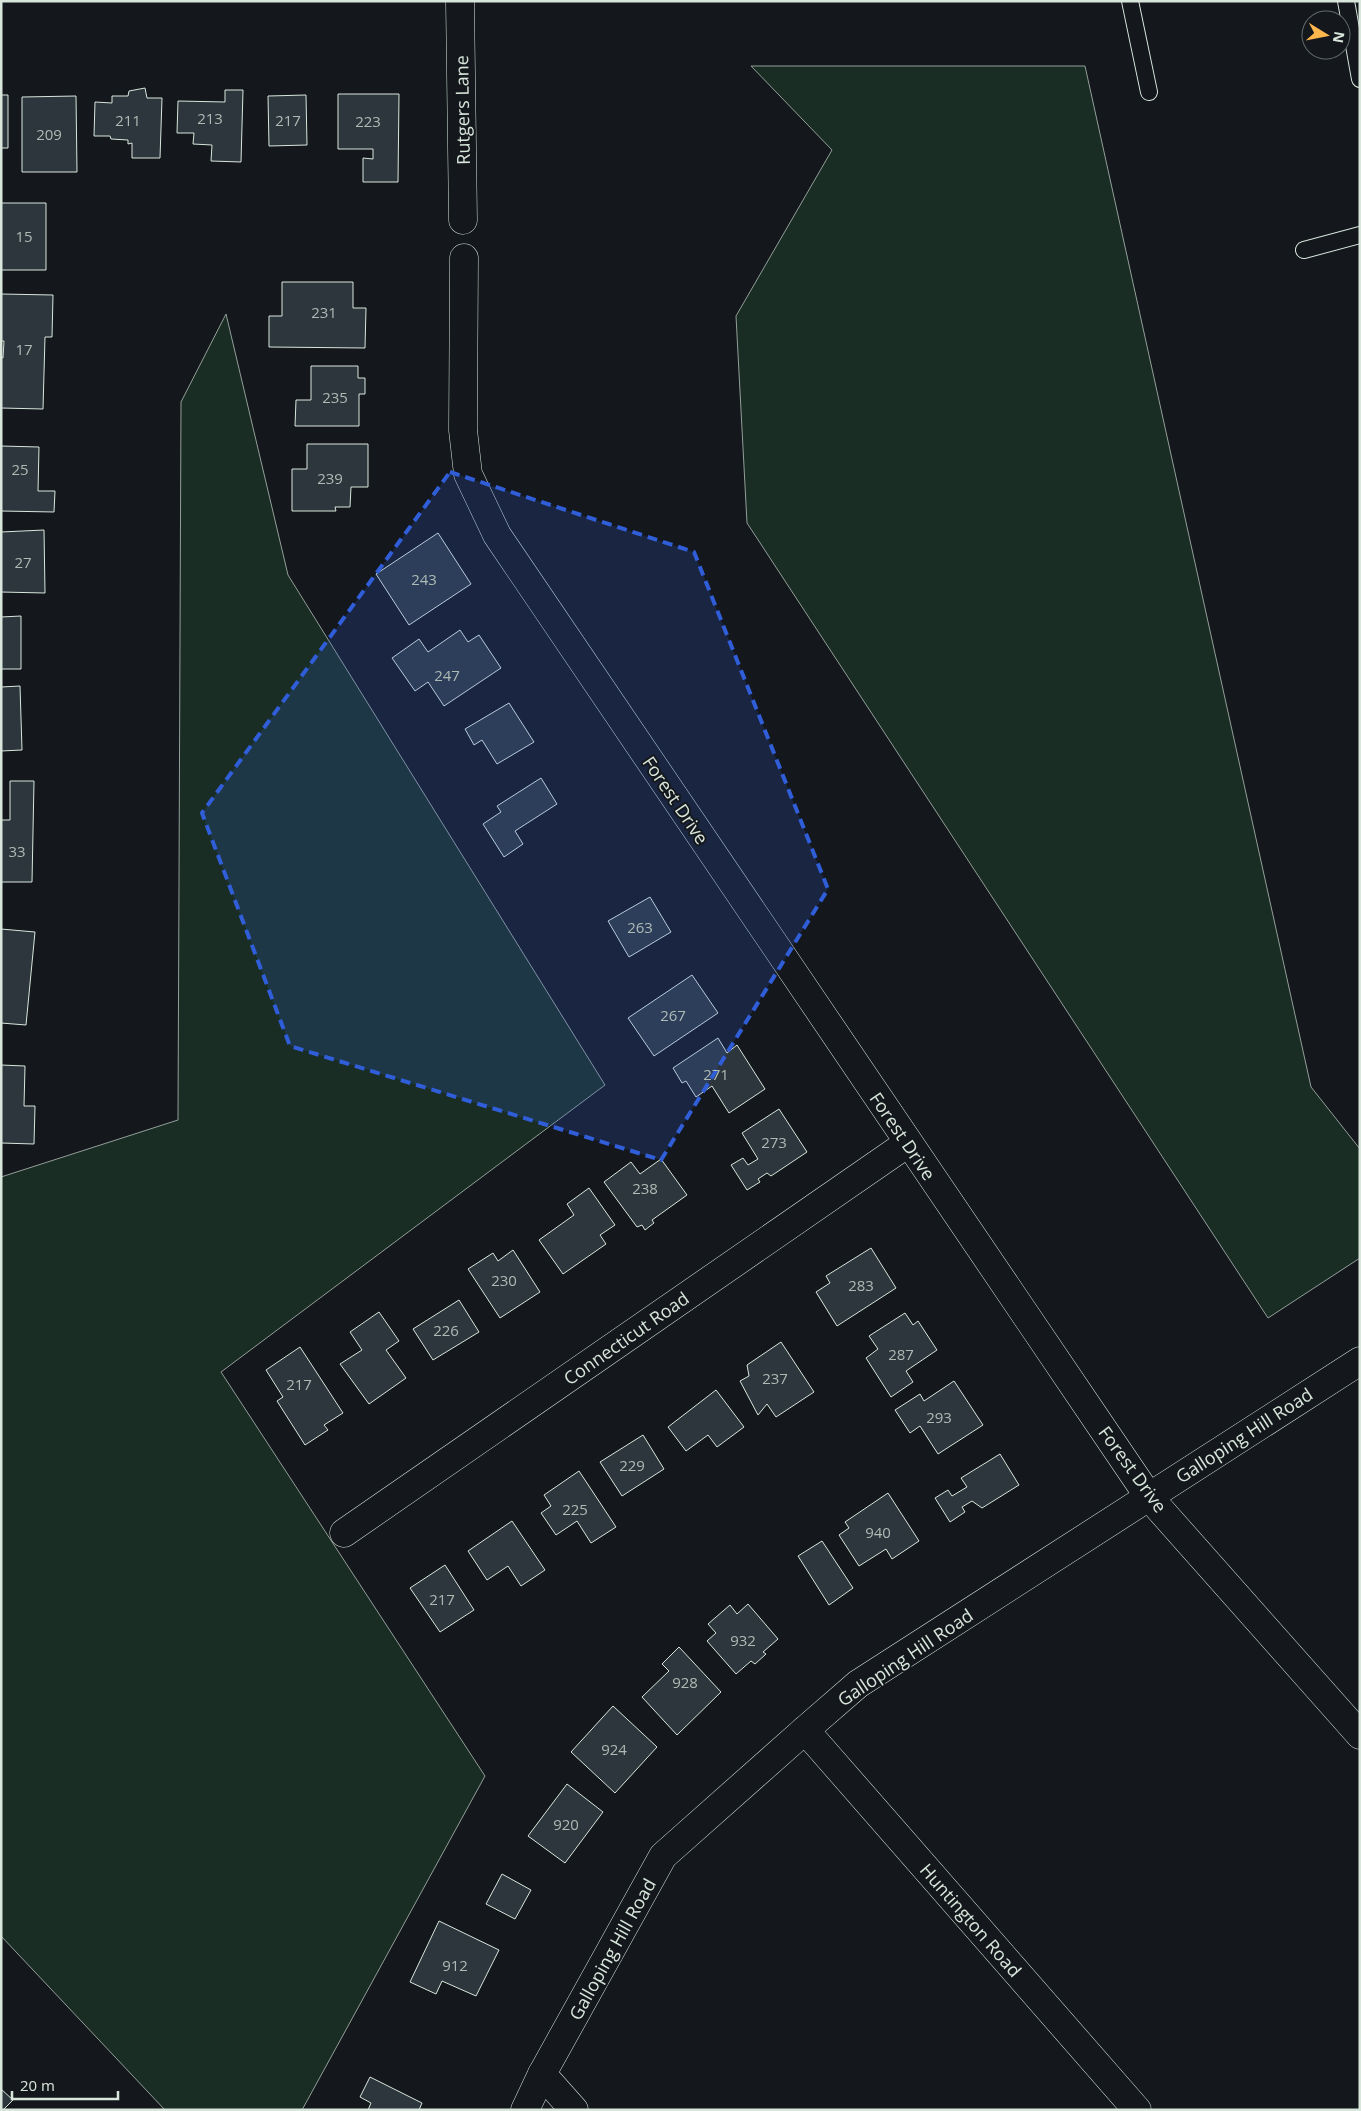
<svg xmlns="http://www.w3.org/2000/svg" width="1361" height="2111" viewBox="0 0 1361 2111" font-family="'Open Sans',sans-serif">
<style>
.green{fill:#1a2d24;stroke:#939e99}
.building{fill:#2c363c;stroke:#d8e6dc}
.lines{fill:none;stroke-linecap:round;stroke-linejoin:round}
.service-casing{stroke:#d8e6dc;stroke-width:18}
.minor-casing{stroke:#d8e6dc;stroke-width:29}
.secondary-casing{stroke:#d8e6dc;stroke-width:29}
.service{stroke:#14181c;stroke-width:16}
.minor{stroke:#14181c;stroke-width:28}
.secondary{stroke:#14181c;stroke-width:28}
.marked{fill:#305dd8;fill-opacity:0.2;stroke:#305dd8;stroke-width:4;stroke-dasharray:10 6;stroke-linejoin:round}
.labels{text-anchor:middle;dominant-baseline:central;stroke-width:4;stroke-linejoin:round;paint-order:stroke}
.number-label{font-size:15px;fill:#adbab4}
.street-label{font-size:18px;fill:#d8e6dc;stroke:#14181c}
</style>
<rect width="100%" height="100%" fill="#14181c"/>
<path class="green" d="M751,66H1085L1311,1087L1360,1149V1258L1268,1318L747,523L736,316L832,150Z
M226,314L288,575L605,1085L221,1372L485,1776L302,2110H165L1,1936V1177L178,1120L181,402Z"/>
<path class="building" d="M145,88L147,98H162L160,158H132V143L128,144V140L111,139L110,136H94L95,102L112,103V96H128L129,91Z
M225,90H243L241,162L211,161L212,145L193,144L194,133H177L178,101L225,102Z
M338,94H399L398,182H363V158L373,159V149H338Z
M1,95H8V148H1Z
M306,95L307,145L269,146L268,96Z
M76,96L77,172H22V97Z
M1,203H46V270H1Z
M282,282H353V308H366L365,348L269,347V316H282Z
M1,294L53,295L52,337H45L43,409L1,408V357L3,358L4,341H1Z
M311,366H358V378H365V394H359V426H295L296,400H311Z
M307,444H368V487H351L350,507H335L336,511H292V469H307Z
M1,446L39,447L38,491H55L54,512L1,511Z
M44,530L45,593L1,592V532Z
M438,533L471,584L409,625L376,574Z
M21,616V669H1V617Z
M460,630L468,642L479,635L501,668L444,706L428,682L415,691L392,658L419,639L428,652Z
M20,686L22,750L1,751V687Z
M509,703L534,742L497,764L482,740L474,745L465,729Z
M541,778L557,804L515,831L523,844L504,857L483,824L501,812L497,806Z
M10,781H34L32,882H1V820H10Z
M650,897L671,932L629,957L608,921Z
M1,929L35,932L26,1025L1,1023Z
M692,975L718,1013L654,1056L628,1018Z
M718,1038L727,1053L737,1045L765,1089L729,1113L712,1086L696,1097L686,1081L682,1083L673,1068Z
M1,1065L25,1066L24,1106H35L34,1144L1,1143Z
M779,1109L807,1152L771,1176L767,1173L758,1179L760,1182L747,1190L731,1165L743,1158L748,1165L758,1159L742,1133Z
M661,1159L687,1195L652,1220L654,1223L645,1230L642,1225L637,1227L604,1182L631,1162L640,1174Z
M589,1188L615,1225L600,1235L606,1244L563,1274L539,1240L574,1215L567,1204Z
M871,1248L896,1288L837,1326L816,1292L830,1283L826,1276Z
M513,1250L540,1292L500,1318L468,1269L493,1253L498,1261Z
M459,1300L479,1332L433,1360L413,1329Z
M379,1312L399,1341L386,1350L406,1378L369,1404L340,1364L362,1350L350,1332Z
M905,1313L913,1325L918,1321L937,1350L906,1371L913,1382L891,1397L866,1358L878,1349L869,1336Z
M781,1342L814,1392L776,1417L767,1404L758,1415L740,1381L749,1376L747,1365Z
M300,1347L343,1413L324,1425L328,1430L305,1445L277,1401L283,1397L266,1370Z
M954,1381L983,1425L938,1454L920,1426L910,1433L895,1410L920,1394L924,1401Z
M716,1390L744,1427L717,1447L708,1435L686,1451L668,1427Z
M643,1435L664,1469L622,1496L600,1462Z
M1000,1454L1019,1485L982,1508L972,1501L962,1507L965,1512L950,1522L935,1498L948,1490L952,1496L967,1487L961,1478Z
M579,1471L616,1527L591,1543L577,1521L556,1535L541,1513L551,1506L544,1495Z
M888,1493L919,1541L892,1559L886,1549L859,1566L839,1535L849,1528L845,1522Z
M512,1521L545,1570L521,1586L508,1566L487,1580L468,1551Z
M822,1541L853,1588L829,1605L798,1556Z
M445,1565L474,1610L440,1632L410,1588Z
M748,1604L778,1639L763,1652L766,1654L755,1664L751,1661L736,1674L707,1641L716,1633L708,1624L730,1605L737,1614Z
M679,1647L721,1692L677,1735L642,1697L669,1671L662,1664Z
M613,1706L657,1747L615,1793L571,1752Z
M567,1784L603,1812L565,1863L528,1836Z
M502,1874L531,1890L515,1919L486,1904Z
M439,1921L499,1950L476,1996L442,1981L436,1994L410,1982Z
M370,2077L422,2103L419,2110H368L371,2103L360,2097Z
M1,2089L13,2100L3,2110H1Z"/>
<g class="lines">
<defs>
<path id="service" d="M1130,1L1149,92
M1346,1L1360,79
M1304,250L1360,235"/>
<path id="minor" d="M460,1L463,220
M464,258L463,430L468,474L497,535L1149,1497L1360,1735
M344,1533L908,1143
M805,1730L1137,2110
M542,2074L574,2110"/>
<path id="secondary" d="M525,2110L542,2074L663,1856L805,1730L858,1684L1360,1361"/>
</defs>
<use href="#service" class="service-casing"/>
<use href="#minor" class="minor-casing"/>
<use href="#secondary" class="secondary-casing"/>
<use href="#service" class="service"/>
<use href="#minor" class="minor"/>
<use href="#secondary" class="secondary"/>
</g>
<path class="marked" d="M450,472L694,552L828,889L661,1160L290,1046L202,813Z"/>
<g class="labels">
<g class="number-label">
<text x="210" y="118">213</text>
<text x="128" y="120">211</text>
<text x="288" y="120">217</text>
<text x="368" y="121">223</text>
<text x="49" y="134">209</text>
<text x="24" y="236">15</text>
<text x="324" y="312">231</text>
<text x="24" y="349">17</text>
<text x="335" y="397">235</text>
<text x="20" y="469">25</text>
<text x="330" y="478">239</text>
<text x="23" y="562">27</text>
<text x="424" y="579">243</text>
<text x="447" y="675">247</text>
<text x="17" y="851">33</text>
<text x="640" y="927">263</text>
<text x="673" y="1015">267</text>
<text x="716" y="1074">271</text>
<text x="774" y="1142">273</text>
<text x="645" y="1188">238</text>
<text x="504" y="1280">230</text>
<text x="861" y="1285">283</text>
<text x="446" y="1330">226</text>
<text x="901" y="1354">287</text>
<text x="775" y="1378">237</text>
<text x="299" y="1384">217</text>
<text x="939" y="1417">293</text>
<text x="632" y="1465">229</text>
<text x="575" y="1509">225</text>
<text x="878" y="1532">940</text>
<text x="442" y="1599">217</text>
<text x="743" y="1640">932</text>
<text x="685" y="1682">928</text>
<text x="614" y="1749">924</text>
<text x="566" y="1824">920</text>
<text x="455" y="1965">912</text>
</g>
<g class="street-label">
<text transform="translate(462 110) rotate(-91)">Rutgers Lane</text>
<text transform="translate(676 800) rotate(56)">Forest Drive</text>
<text transform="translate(903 1136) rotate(56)">Forest Drive</text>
<text transform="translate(626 1338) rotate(-35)">Connecticut Road</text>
<text transform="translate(1244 1435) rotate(-33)">Galloping Hill Road</text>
<text transform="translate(1133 1469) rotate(54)">Forest Drive</text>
<text transform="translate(905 1657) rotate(-34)">Galloping Hill Road</text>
<text transform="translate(971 1920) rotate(49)">Huntington Road</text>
<text transform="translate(612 1949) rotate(-61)">Galloping Hill Road</text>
</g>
</g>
<rect width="1361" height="2111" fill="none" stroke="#d8e6dc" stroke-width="5"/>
<g transform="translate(1326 35) rotate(100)"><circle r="24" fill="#14181c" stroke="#626a69"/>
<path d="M0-4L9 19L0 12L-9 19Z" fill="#ffb74d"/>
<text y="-8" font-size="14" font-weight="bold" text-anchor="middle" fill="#d8e6dc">N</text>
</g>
<path d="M12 2091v8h106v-8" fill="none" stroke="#d8e6dc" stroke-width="2.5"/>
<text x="20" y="2091" font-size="15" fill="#d8e6dc" stroke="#14181c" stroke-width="4" paint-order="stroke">20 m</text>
</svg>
